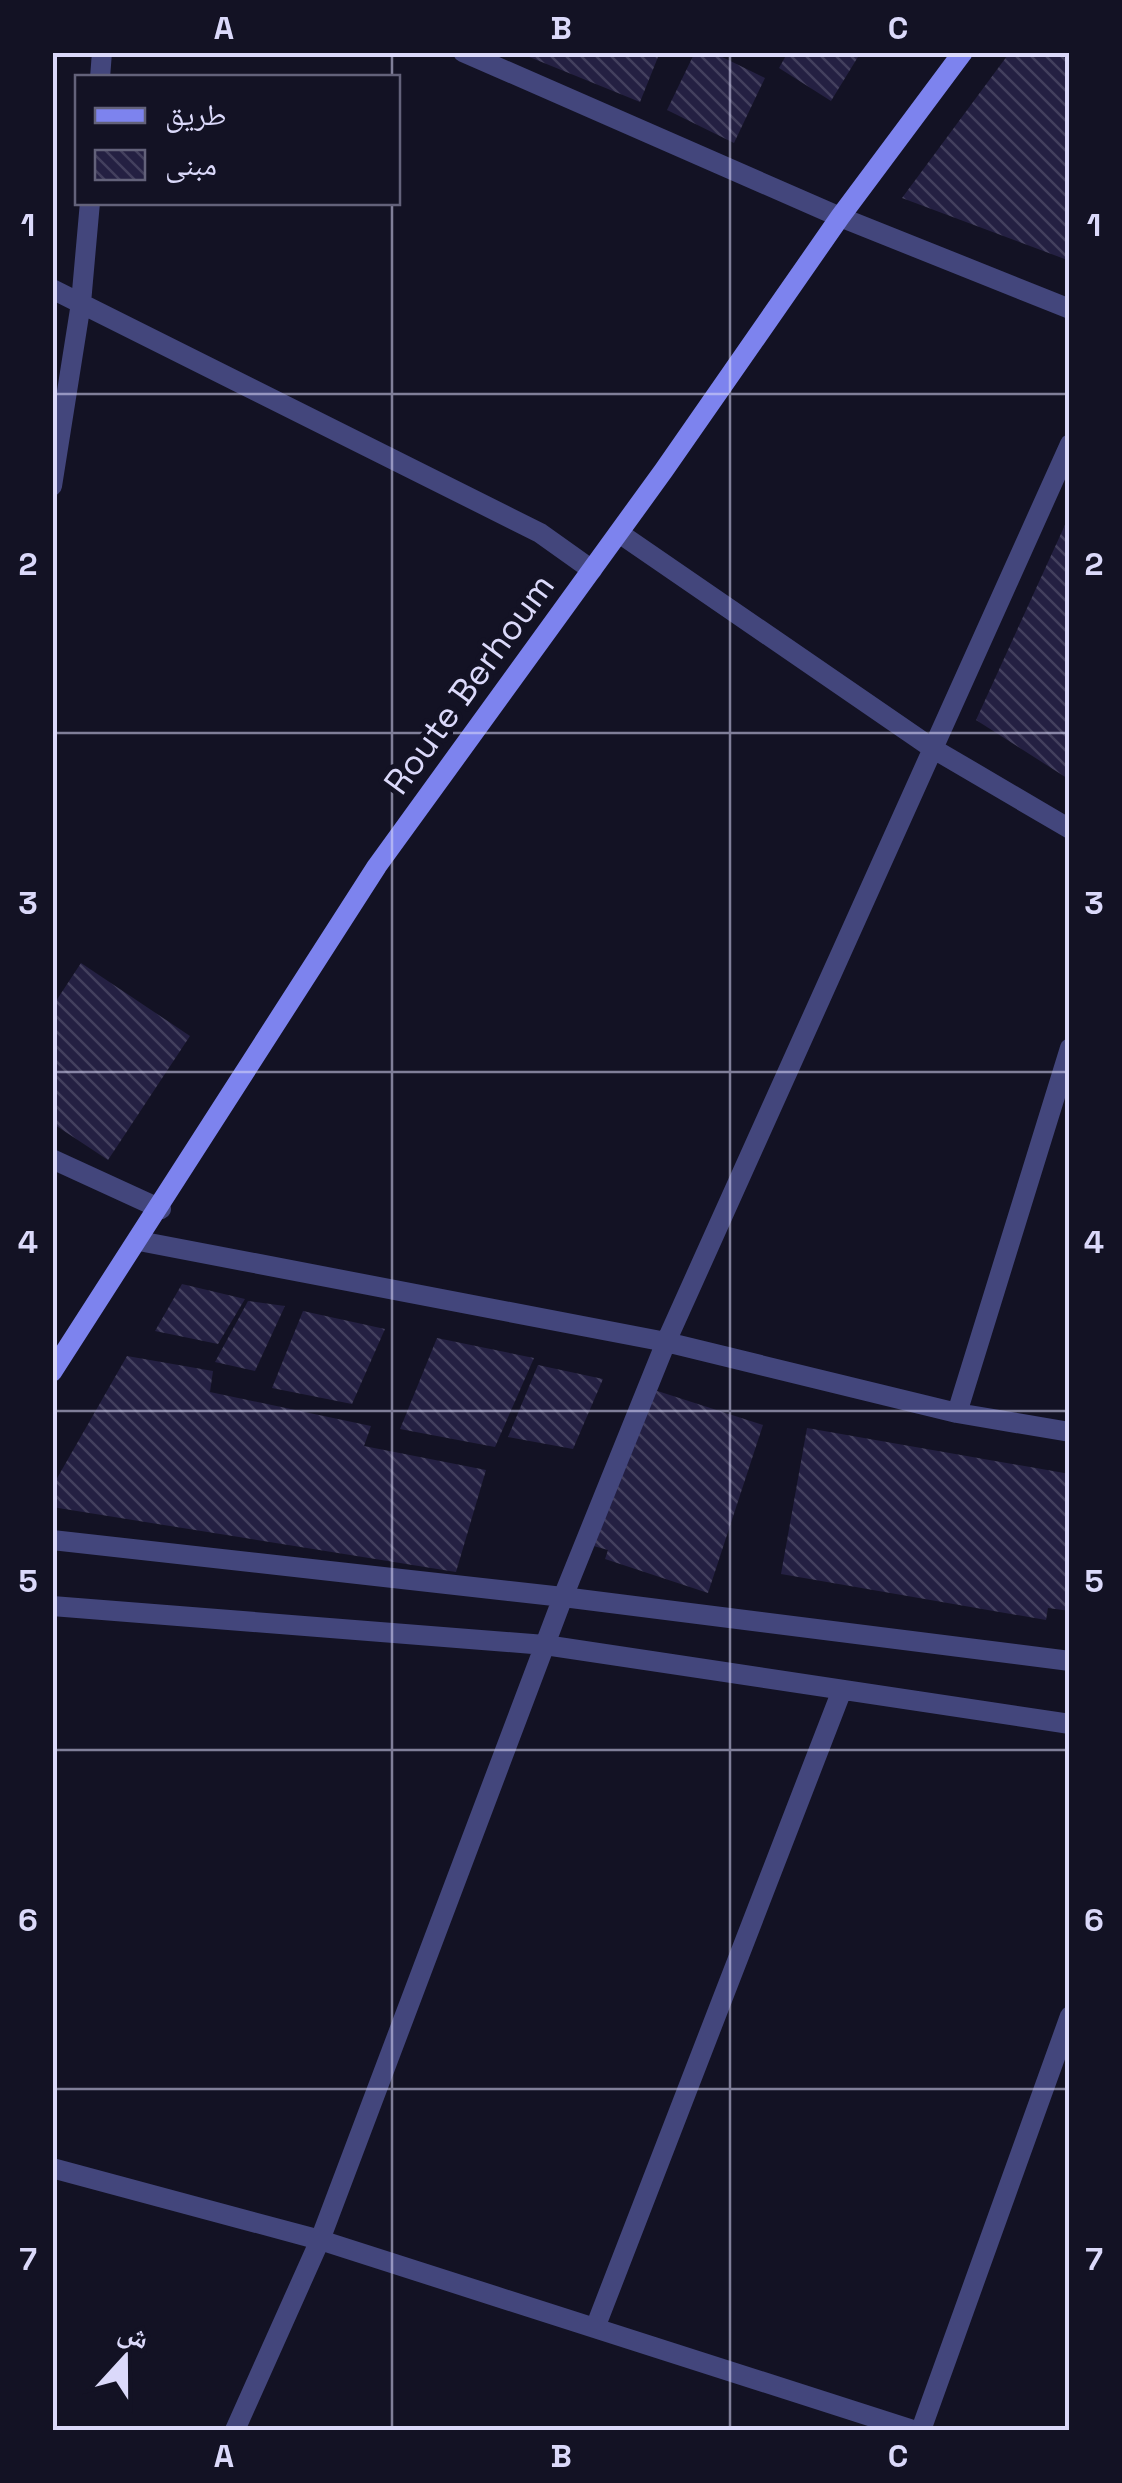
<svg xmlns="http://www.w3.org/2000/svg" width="1122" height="2483" viewBox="0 0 1122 2483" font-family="'Space Grotesk','Noto Naskh Arabic',sans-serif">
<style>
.building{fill:url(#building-back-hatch)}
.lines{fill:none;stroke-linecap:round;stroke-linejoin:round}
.minor{stroke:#43467c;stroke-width:20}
.tertiary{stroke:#43467c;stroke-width:20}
.secondary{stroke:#7d83ee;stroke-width:20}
.grid{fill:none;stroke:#dbd9fa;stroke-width:2.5;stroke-opacity:0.55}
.labels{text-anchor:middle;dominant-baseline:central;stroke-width:10;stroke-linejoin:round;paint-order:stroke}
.street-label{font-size:35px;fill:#dbd9fa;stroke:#131224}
.neatline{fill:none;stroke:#dbd9fa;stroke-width:4}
.grid-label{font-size:32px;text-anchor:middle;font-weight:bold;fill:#dbd9fa}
</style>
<defs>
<pattern id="building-back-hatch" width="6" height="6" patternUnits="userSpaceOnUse" patternTransform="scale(2.5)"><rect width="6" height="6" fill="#242042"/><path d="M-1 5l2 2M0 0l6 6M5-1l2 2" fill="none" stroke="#43405e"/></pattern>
</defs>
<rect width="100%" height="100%" fill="#131224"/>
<path class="building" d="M517,52H660L640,102Z
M695,52H712L765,78L734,143L667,110Z
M788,52H861L831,101L779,68Z
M1010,52H1070V261L902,198Z
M1070,514V780L976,720Z
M81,963L190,1036L108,1160L52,1123V998L56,1001Z
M182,1284L245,1299L218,1344L155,1331Z
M248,1301L285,1306L255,1371L215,1362Z
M303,1311L385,1329L352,1404L272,1388Z
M437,1338L534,1358L495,1447L400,1429Z
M127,1356L213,1371L210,1392L371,1426L364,1446L486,1470L456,1572L52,1507V1487Z
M538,1365L603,1379L573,1449L508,1437Z
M642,1386L763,1425L708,1593L605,1559L608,1550L590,1545Z
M807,1428L1070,1474V1611L1048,1608L1046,1620L781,1574Z"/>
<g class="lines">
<path class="minor" d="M463,52L840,217L1070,309
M100,78L102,52
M52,289L540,533L592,570
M52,486L81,303L90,202
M619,533L932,748L1070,829
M52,1159L161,1209
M139,1241L666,1342L957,1413L1070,1432
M957,1413L1070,1048
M52,1540L563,1597L1070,1661
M52,1606L545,1645L1070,1724
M52,2168L320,2240L913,2430
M595,2328L842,1690
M235,2430L320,2240L563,1597L666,1342L1070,444"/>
<path class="tertiary" d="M921,2430L1070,2016"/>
<path class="secondary" d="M52,1372L377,866L664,470L840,217L963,52"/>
</g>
<path class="grid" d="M392,52V78M730,52V2430M392,202V2430M52,394H1070M52,733H1070M52,1072H1070M52,1411H1070M52,1750H1070M52,2089H1070"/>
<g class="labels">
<g class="street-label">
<text transform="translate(469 684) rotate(-54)">Route Berhoum</text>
</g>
</g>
<rect width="1122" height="2483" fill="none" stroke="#131224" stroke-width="110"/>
<rect x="75" y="75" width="325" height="130" fill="#131224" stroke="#63627a" stroke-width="2.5"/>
<rect x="95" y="108" width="50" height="15" fill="#7d83ee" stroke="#63627a" stroke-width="2.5"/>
<text x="165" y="125" font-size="30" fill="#dbd9fa">طريق</text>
<rect x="95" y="150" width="50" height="30" fill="url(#building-back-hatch)" stroke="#63627a" stroke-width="2.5"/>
<text x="165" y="175" font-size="30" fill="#dbd9fa">مبنى</text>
<g transform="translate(125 2358) rotate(21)" stroke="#131224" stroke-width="8" paint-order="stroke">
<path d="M0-8L18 38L0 25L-18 38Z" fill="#dbd9fa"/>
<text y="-15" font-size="28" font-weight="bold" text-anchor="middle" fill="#dbd9fa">ش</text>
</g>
<rect x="55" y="55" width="1012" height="2373" class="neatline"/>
<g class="grid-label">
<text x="224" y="39">A</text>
<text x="561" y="39">B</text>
<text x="898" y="39">C</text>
<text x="28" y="236">1</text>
<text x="1094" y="236">1</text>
<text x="28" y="575">2</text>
<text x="1094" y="575">2</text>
<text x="28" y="914">3</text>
<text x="1094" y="914">3</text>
<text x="28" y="1253">4</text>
<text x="1094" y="1253">4</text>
<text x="28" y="1592">5</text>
<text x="1094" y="1592">5</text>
<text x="28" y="1931">6</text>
<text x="1094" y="1931">6</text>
<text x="28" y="2270">7</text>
<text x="1094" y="2270">7</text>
<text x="224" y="2467">A</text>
<text x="561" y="2467">B</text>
<text x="898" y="2467">C</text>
</g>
</svg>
